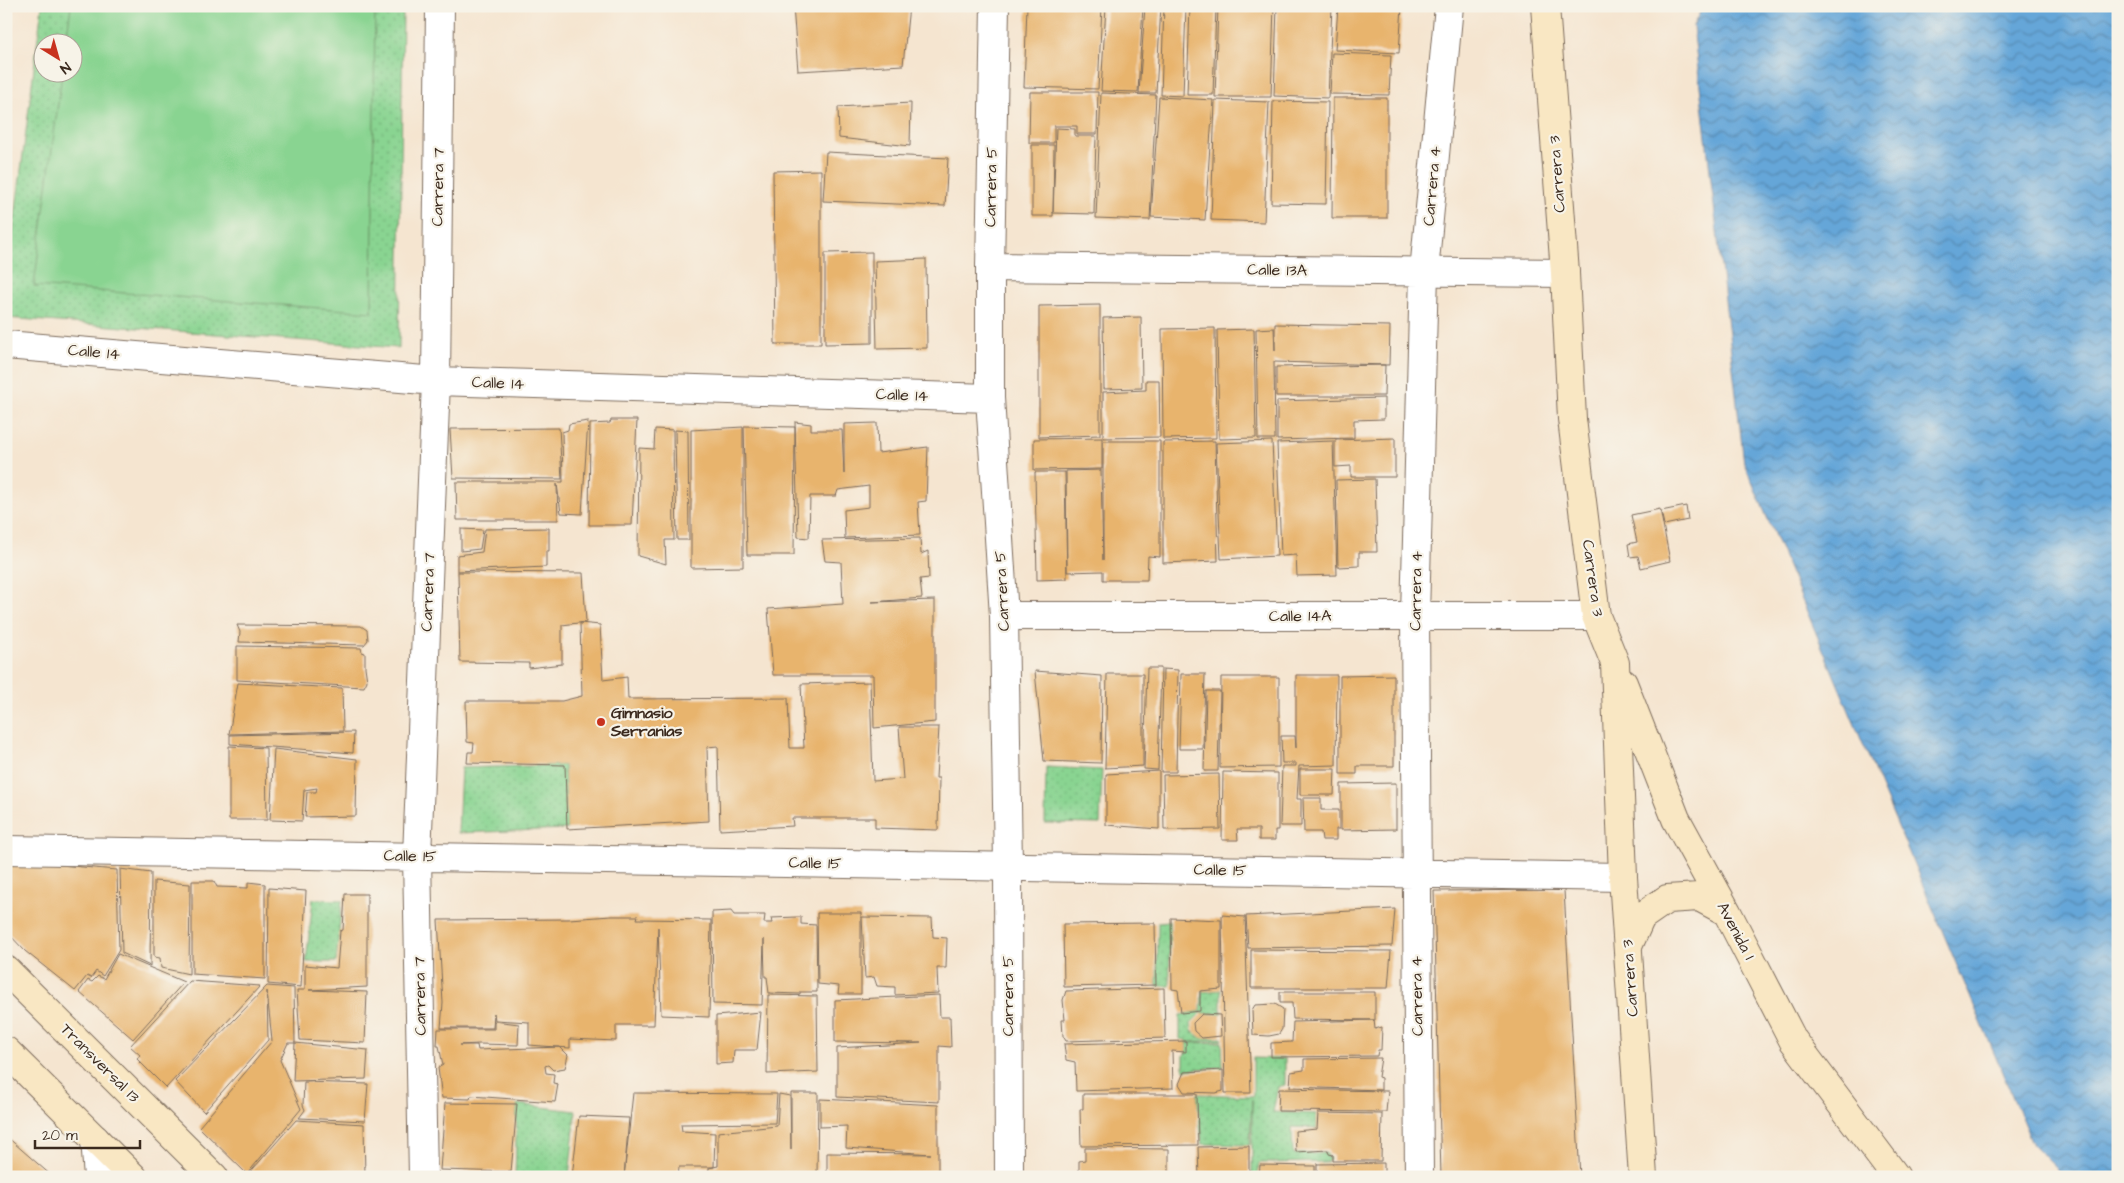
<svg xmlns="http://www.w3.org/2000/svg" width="2124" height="1183" viewBox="0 0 2124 1183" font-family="'Architects Daughter',sans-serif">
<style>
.green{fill:url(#green-dots);stroke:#627f58;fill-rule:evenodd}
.pitch{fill:#89d491;stroke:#627f58}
.water{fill:url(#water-waves);stroke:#50687b}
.building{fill:#e8b46d}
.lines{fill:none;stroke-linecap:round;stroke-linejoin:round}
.street-casing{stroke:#7c6b5c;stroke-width:30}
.secondary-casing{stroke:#7c6b5c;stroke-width:30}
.street{stroke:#fff;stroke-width:28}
.secondary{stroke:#f9e7c3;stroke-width:28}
.poi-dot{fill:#c8321e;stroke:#f7f3e8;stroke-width:2}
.labels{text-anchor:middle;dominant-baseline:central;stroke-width:4.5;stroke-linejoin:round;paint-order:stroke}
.street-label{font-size:16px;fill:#3b2a1e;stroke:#f7f3e8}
.poi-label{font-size:16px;font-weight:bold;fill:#3b2a1e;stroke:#f7f3e8;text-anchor:start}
</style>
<defs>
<pattern id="green-dots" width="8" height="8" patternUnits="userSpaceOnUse" patternTransform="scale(1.25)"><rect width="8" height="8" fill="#89d491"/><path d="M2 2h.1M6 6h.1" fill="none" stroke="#77b67d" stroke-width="1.8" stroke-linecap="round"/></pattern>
<pattern id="water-waves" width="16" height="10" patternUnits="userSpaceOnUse" patternTransform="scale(1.25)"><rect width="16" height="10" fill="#65a6d8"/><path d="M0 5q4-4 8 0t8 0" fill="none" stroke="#5487af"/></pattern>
</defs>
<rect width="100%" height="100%" fill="#f7f3e8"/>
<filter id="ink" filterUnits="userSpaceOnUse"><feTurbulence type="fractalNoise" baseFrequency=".02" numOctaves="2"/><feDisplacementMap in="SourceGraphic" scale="10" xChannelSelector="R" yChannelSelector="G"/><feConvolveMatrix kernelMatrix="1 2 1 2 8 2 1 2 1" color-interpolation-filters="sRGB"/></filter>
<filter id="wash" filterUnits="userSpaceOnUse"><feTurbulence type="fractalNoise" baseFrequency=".0096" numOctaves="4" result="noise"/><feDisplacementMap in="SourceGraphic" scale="20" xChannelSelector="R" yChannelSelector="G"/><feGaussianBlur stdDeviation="1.12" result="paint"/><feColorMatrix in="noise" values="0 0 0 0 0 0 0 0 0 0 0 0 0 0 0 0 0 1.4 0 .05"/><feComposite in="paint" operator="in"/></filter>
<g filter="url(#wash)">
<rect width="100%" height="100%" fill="#f5e5d0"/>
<path class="green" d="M42,6H403L399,348L6,318V287ZM42,42H72V72H42Z
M564,765L567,829L458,833L461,768Z
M1046,767L1102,770L1100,824L1045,823Z
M313,899L342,900L336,962H306Z
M1169,921L1170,986H1157L1158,922Z
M1221,990V1014L1201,1013L1191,1023L1192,1031L1201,1038H1222V1040L1187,1042V1040L1180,1039V1015L1201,1011L1202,992Z
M1222,1042L1223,1067L1184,1070V1055L1187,1053V1043Z
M1253,1058L1285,1059V1085L1278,1087L1273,1112L1316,1114L1317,1128L1292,1127L1293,1154L1326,1153L1330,1159L1328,1162L1259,1163L1258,1177H1252V1099L1250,1145L1202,1144L1197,1094L1253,1096Z
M517,1104L576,1111L569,1177H515Z"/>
<path class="pitch" d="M71,6H375L372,312L34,286L62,73L72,72V42H66Z"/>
<path class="water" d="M1703,6H2118V1177H2065L2033,1145L1744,463L1693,26Z"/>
<g id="blocks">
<path class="building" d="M793,6H909L903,65L798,71Z
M1027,6H1102L1098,89L1024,87Z
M1106,6H1143L1138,92L1101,91Z
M1145,6H1161L1156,93H1139Z
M1164,6H1186L1183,96L1161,95Z
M1190,6H1216L1213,95H1187Z
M1218,6H1274L1271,97H1215Z
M1277,6H1332L1328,98L1274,96Z
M1338,6H1402L1399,53L1335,50Z
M1332,53L1391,55L1389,95L1330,94Z
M1030,92H1098L1097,134H1077V126H1054V143H1029Z
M1101,93L1156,95L1150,220L1096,218Z
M1159,97L1213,100L1205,220L1151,217Z
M1333,98H1387V218H1332Z
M1215,100L1269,102L1264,222L1211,220Z
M1273,101L1328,102L1326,204L1271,203Z
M911,103L910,146L839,138L838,107Z
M1056,128L1075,129V136H1096L1094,214L1053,213Z
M1032,145H1054L1053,216H1032Z
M826,152L948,158L945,206L823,201Z
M821,170V344H775L773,171Z
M872,252V343L825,344V253Z
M926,259L927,348L877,349L875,261Z
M1100,305V435L1039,437V306Z
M1141,317L1142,388L1104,389L1103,318Z
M1275,324L1390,326L1389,365L1274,362L1275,439H1258L1256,329L1274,328L1275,351Z
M1215,328L1216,438L1163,439L1162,329Z
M1254,329L1256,438L1219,439L1217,330Z
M1385,365L1384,396H1276V367Z
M1146,380H1159L1160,437L1103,438V392L1146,390Z
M1384,398V419L1354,420V438L1277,440V401Z
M611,420H637L632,525H589L590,424L610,423Z
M588,421L582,514L561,513L557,484L558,520H457L456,482H563L562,432L568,430L569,424Z
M795,422L811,424V430H842L844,474V424L877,423L878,453L928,447L926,501L918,502L920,535L845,538L844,510L869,507V486L838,490L836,496H810L809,538L798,537Z
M744,426L795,427L794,555H747Z
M743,427V567L691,568V430Z
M559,428L562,479L453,478L450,429Z
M655,429L673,430L674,540H665L666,564L638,556L639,448L654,449Z
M675,430L688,431L689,540H677Z
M1102,438V469L1034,470V439Z
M1395,438V477H1351V466L1335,467V440Z
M1103,441H1160V557L1148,556L1147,580H1103V571L1067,572L1066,471L1101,470L1103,560Z
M1215,441L1218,561L1163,563V442Z
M1272,441L1277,556L1221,559L1216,443Z
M1333,441L1337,575L1297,576L1296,555L1281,556L1277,443Z
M1035,472H1065L1067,579L1037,580Z
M1375,479L1377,552H1359V566L1338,567L1336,480Z
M1686,506L1688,520L1664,525L1661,511Z
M1660,509L1670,561L1641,568L1638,556L1630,557L1628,544L1637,542L1631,515Z
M549,528V551H546V567L457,571V555L482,552L485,529Z
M461,529L483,530L480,549L461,551Z
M920,538L921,554L928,551L929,578L920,579L922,598L872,602L935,600V722L874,728L873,675H773L768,609L843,604L841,562L825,561L822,540Z
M458,572L583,573L586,622L562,625V664L529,668V663L460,662Z
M580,623L600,625L603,680L627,677L628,699L788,698L790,748H804L801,684L870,682L873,781L903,779L899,727H939L936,778H939L938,830L875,828V818H792L793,826L720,830L718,746L707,747L709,821L567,829L565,765L467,763L468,752H473L474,743L467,742L466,701H562L582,696Z
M237,625L361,626L367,630L368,640L364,645L239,642L240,632Z
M237,646L361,648L362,652L365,653V667L367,681L364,687L237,680Z
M1147,668H1161L1158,770L1144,769Z
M1163,669L1178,670L1176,772H1161Z
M1035,671L1102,676L1101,763L1044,761Z
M1107,674H1143V766L1105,768Z
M1181,674H1205L1203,749H1179Z
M1296,675H1337L1336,765L1299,766L1297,799H1301V826H1280L1282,766H1296V763H1282L1281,736H1295L1296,748Z
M1394,675V766H1357V774H1340V676Z
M1221,677H1279V767L1220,768Z
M238,683L342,688L343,731L229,734Z
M1206,691H1220L1218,771H1204Z
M354,732L353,753L230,744V735Z
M229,746L266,748L267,820H229Z
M274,749L357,759L356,816L305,817L307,792H316L317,788L304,790L302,821L270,820Z
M1300,769H1335L1334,795H1300Z
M1159,771V829L1106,825V774Z
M1223,772L1278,773V830H1275V840H1259V829H1237L1238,840H1222Z
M1219,774L1220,829L1164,830L1163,775Z
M1396,783V829L1341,830V784Z
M1303,798H1321V810H1339V829H1336V840H1322L1321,832H1304Z
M6,864H48L117,870L119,950L103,976L96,971L91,978L87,976L75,991L25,951L6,931Z
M120,869L151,873L150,966L122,953Z
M154,881L190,884L189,974L161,968L160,958L154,957Z
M192,881H214L217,887L248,888V882L265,884V979L192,974Z
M269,888L306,891L301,987L268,984Z
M1564,890L1580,1177H1441L1434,891Z
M345,894H367V987L309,990L367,992L365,1043L300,1040L297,990H305V965L337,968L340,931L343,930Z
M1395,909L1392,946L1248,948L1246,916Z
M731,911L734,915H765L764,923H772L771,918L797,917H801V924L816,925L817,992H800V994L769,993L767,977H765L764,939L762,1005L713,1004L712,912Z
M817,913H861V994H838L839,986L818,984Z
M1222,915L1245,917L1251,1093H1225Z
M611,916H638L637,919L711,920L709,1017L661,1015L658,927L654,1025H616V1041L570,1039V1048L529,1045V1022L495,1020L494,1013L493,1028H441L443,1003L438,920L569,919Z
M862,917L932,918L933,937L947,938L946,968H937L938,993L895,995V987L877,986L874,977L865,978Z
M1171,918L1221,920V989L1200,991V1011L1181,1013L1178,990L1172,989Z
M1155,923L1156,985L1064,987L1063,924Z
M1251,950L1391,951L1388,988H1251Z
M118,954L184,982L133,1039L79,992L88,980L92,982L98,976L104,979Z
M190,981L260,986L166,1088L137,1059L140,1055L130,1046Z
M267,986L294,988L295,1043H288L280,1060L301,1109L247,1174L199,1127L272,1041L267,991L268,1040L204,1112L175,1081Z
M1164,988L1165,1038L1066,1041L1063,1036L1062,1020H1065L1063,1000L1066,991Z
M1280,992H1375V1020L1293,1019L1292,1003H1280Z
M768,995L817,996L818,1072L767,1074Z
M939,995L940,1017H950L951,1047L939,1046V1102L837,1097V1048L921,1043L835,1042V1000Z
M1275,1004L1283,1009L1282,1029L1279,1034L1269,1036L1253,1035L1252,1010L1255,1005Z
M761,1012L757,1050H734L733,1063L716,1064V1016Z
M1202,1014L1220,1015L1221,1036L1202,1038L1194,1031L1193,1023Z
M1374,1020L1375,1029L1382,1027L1381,1050H1378L1377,1056L1271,1057V1043L1292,1042L1293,1022Z
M494,1021L519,1024L518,1045L479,1044L459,1045H477L478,1050L560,1047L568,1055L565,1068L553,1070L548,1065L545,1066L546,1073L554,1074L553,1083L558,1084L555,1102L471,1096L470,1099L442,1098L438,1068L443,1065L439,1046H437L438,1029H494Z
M1186,1041V1052L1172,1051L1173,1088L1076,1091L1075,1062L1066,1060L1064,1044Z
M295,1043L368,1050L366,1079L293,1081Z
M1381,1058L1378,1077L1381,1078V1090L1290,1087L1291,1072L1304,1070V1059Z
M1223,1070V1091L1216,1093L1184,1092L1179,1084L1184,1072Z
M304,1082L368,1084L365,1121L299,1118L305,1110L303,1105Z
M1279,1089L1388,1091L1386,1112L1278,1111Z
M633,1093L777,1094L775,1123L681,1124L682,1131L715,1133L714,1167H679L678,1177H624Z
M791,1093H818L817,1177H708L709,1168L718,1166V1132L777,1126L779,1094L790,1096L791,1150Z
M1083,1094H1197L1198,1145L1081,1146L1080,1109H1083Z
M820,1099L938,1105V1177H827V1153L931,1154L846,1148L847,1126L820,1127Z
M445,1103L517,1104L511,1172L440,1170Z
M1318,1113L1382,1114L1381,1161H1333V1155L1329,1154L1328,1150L1296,1152L1295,1131L1317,1129Z
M579,1116L629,1118L624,1177H572Z
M296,1120L364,1124L365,1177H246Z
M6,1136L53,1177H6Z
M1249,1146V1177H1199L1198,1147Z
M1085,1148L1169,1149V1177H1079V1161L1085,1160Z
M1384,1163V1177H1317V1164Z
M1260,1165L1315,1166V1177H1259Z"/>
</g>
</g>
<g filter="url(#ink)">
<use href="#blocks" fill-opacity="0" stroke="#7c6b5c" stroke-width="1"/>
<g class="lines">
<defs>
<path id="street" d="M995,6L990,267V398L1004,616L1008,866L1009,1177
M990,267L1565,273
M6,345L436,381L990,398
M1004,616H1596
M6,850L1623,877
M95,1139L98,1177
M423,1177L417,856L436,381L440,6
M1419,1177L1415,616L1424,272L1449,6"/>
<path id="secondary" d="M1545,6L1565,273L1572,419L1596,616L1615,663L1623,877L1643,1177
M1623,683L1676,819L1727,912L1793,1040L1896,1177
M1628,946L1641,917L1667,899L1699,897L1727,912
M6,970L214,1177
M6,1051L133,1177"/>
</defs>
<use href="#street" class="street-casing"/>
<use href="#secondary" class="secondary-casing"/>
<use href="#street" class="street"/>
<use href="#secondary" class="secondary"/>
</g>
</g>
<circle class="poi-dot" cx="601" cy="722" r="5"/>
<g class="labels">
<g class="street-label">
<text transform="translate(1557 174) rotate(-94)">Carrera 3</text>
<text transform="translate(1432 186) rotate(-85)">Carrera 4</text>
<text transform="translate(438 187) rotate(-89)">Carrera 7</text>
<text transform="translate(991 187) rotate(-89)">Carrera 5</text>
<text transform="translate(1277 270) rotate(1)">Calle 13A</text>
<text transform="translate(94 352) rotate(5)">Calle 14</text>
<text transform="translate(498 383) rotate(2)">Calle 14</text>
<text transform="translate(902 395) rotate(2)">Calle 14</text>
<text transform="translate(1593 578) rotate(82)">Carrera 3</text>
<text transform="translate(1002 591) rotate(-93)">Carrera 5</text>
<text transform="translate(1416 591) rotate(-89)">Carrera 4</text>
<text transform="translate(428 592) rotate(-88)">Carrera 7</text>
<text x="1300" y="616">Calle 14A</text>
<text transform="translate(410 856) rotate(1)">Calle 15</text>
<text transform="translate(815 863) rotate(1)">Calle 15</text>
<text transform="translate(1220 870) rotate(1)">Calle 15</text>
<text transform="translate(1736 931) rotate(62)">Avenida 1</text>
<text transform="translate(1630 978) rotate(-94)">Carrera 3</text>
<text transform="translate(420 996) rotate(-91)">Carrera 7</text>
<text transform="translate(1008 996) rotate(-90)">Carrera 5</text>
<text transform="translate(1417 996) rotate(-91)">Carrera 4</text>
<text transform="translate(100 1063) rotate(45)">Transversal 13</text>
</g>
<g class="poi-label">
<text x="611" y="713">Gimnasio<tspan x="611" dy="18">Serranias</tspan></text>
</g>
</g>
<rect width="2124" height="1183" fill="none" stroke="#f7f3e8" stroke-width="25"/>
<g transform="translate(58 58) rotate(143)"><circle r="24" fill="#f7f3e8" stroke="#aca397"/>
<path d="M0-4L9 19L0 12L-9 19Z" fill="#c8321e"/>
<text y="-8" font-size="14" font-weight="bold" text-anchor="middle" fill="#3b2a1e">N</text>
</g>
<path d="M35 1140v8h105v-8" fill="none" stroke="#3b2a1e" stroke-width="2.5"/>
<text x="42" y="1140" font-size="15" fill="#3b2a1e" stroke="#f7f3e8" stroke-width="4" paint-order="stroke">20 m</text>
</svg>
